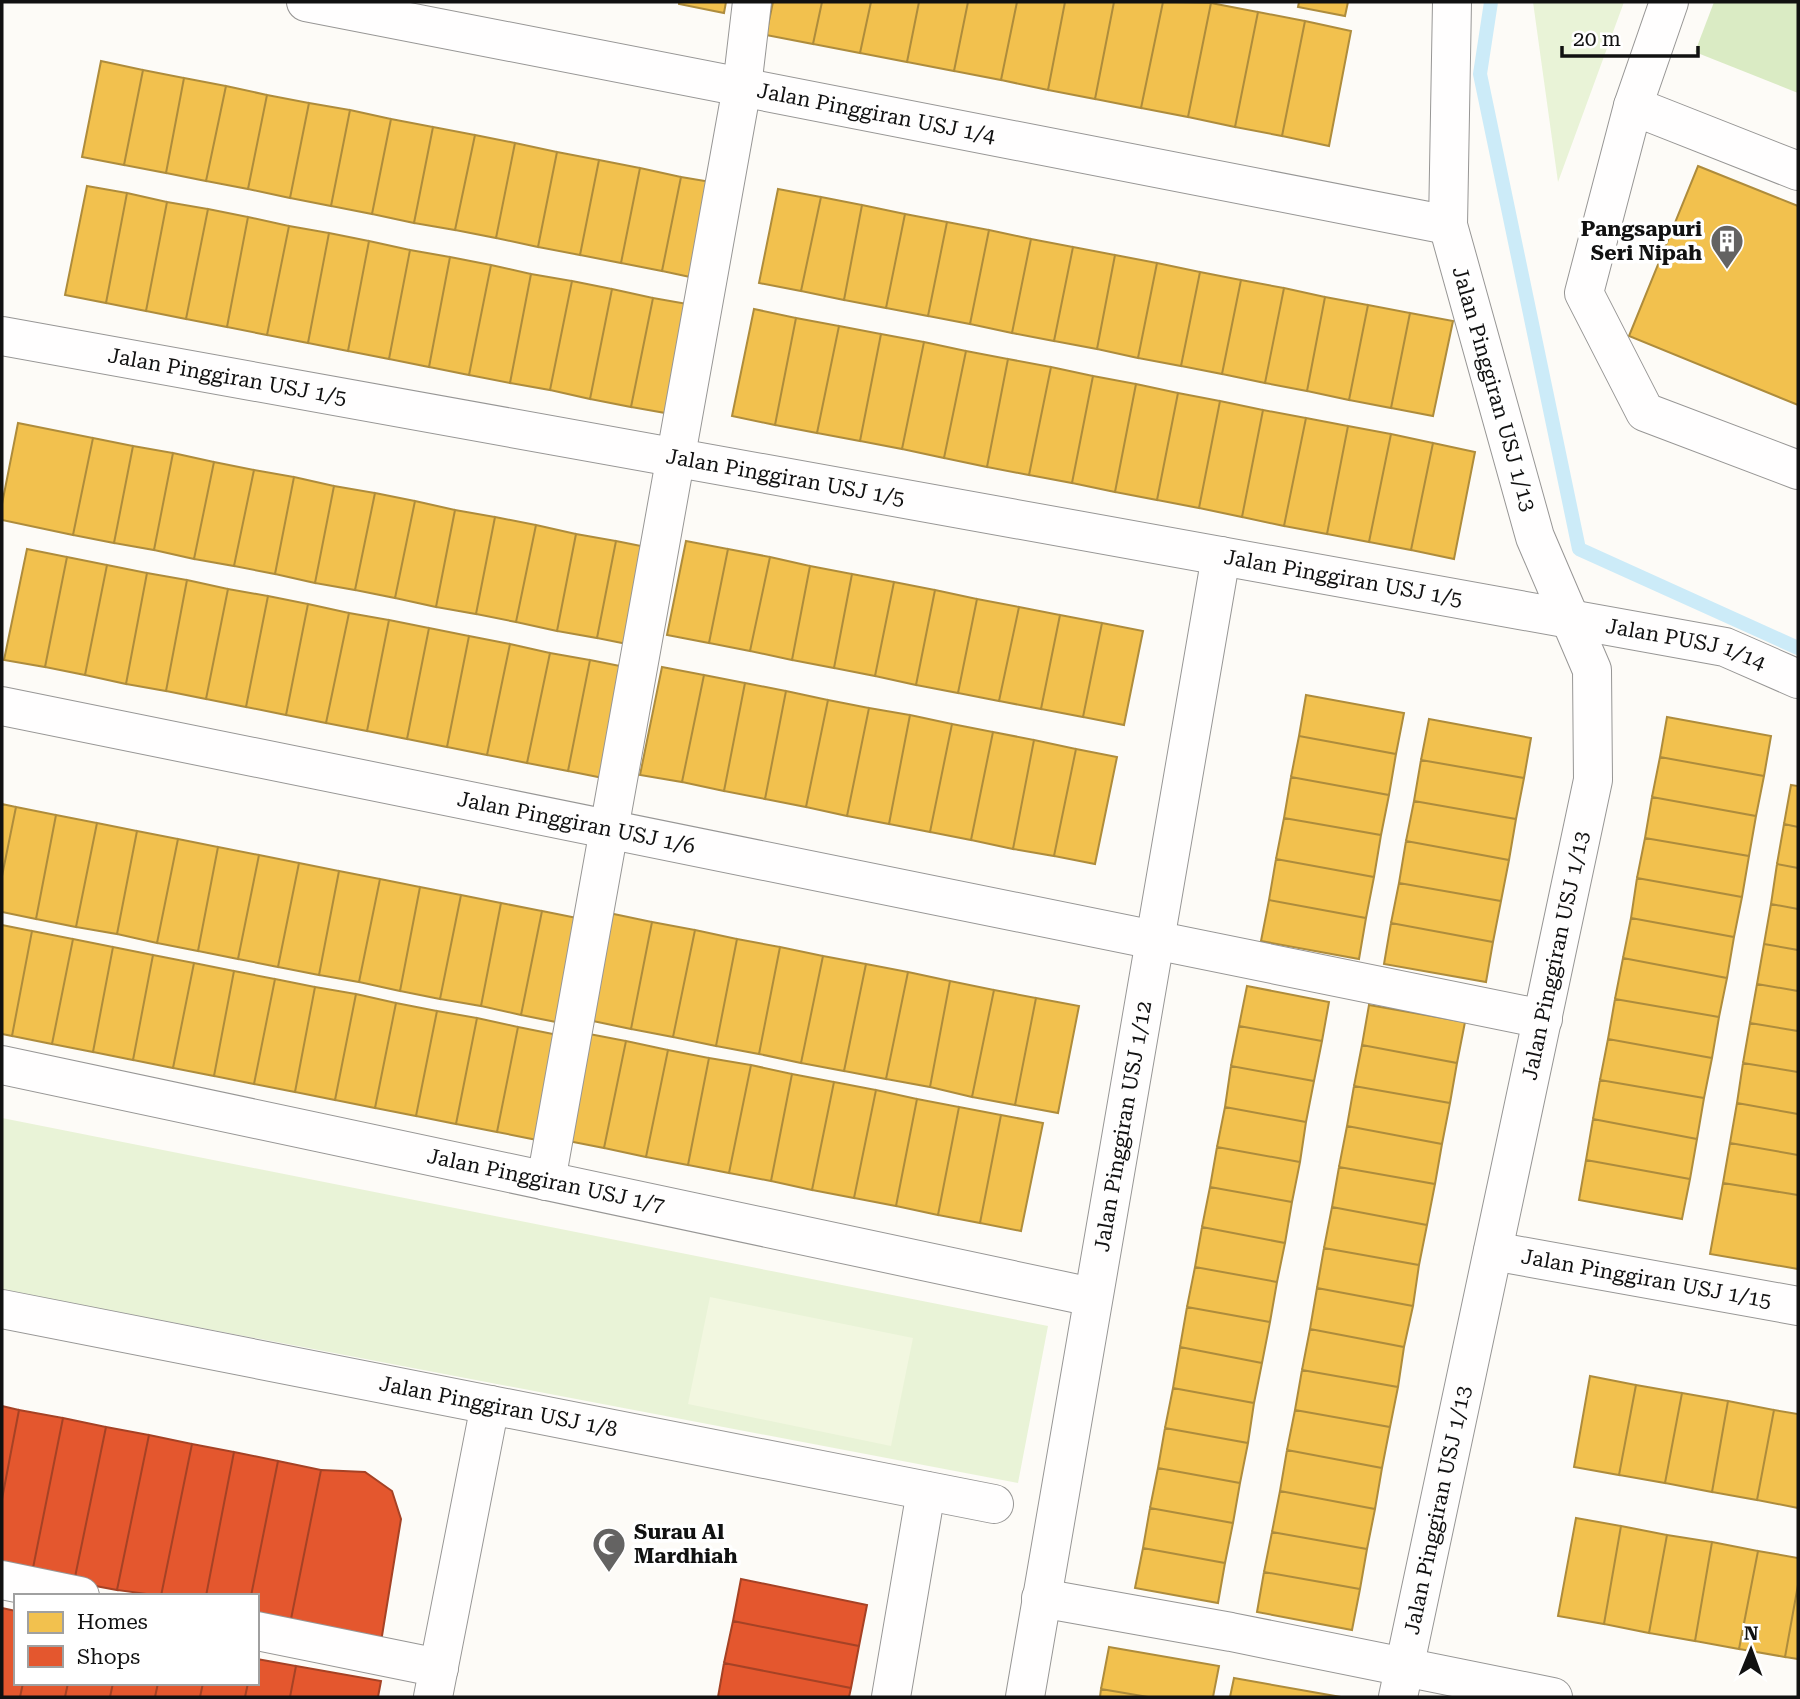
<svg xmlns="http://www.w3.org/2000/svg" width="1800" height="1699" viewBox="0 0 1800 1699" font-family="'Roboto Serif',serif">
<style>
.green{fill:#e9f3d7}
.forest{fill:#daebc4}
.pitch{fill:#f2f7e0}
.homes{fill:#f2c14e;stroke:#ae8c3c;stroke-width:2}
.shops{fill:#e4572e;stroke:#a54225;stroke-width:2}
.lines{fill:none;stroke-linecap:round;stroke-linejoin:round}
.stream{stroke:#ccebf8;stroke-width:14}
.minor-casing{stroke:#979695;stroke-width:40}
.minor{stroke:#fffefe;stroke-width:38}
.labels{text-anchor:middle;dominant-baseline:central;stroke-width:7;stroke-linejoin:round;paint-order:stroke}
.street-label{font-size:21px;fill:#111;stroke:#fff}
.poi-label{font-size:21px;font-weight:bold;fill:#111;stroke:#fff;text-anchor:end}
</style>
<rect width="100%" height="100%" fill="#fdfbf7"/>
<path class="green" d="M1533,2H1624L1558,182Z
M2,1118L1048,1326L1018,1483L2,1290Z"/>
<path class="forest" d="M1714,2H1798V93L1695,52Z"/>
<path class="pitch" d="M710,1297L913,1338L891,1446L688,1404Z"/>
<path class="homes" d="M679,2H726L724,13L679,4Z
M773,2H822L813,44L766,35Z
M822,2H871L860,53L813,44Z
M871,2H919L907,62L860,53Z
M919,2H968L954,71L907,62Z
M968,2H1017L1001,80L954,71Z
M1017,2H1065L1048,90L1001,80Z
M1065,2H1114L1095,99L1048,90Z
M1114,2H1163L1141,108L1095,99Z
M1163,2L1211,3L1188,117L1141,108Z
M1299,2H1348L1345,16L1298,7Z
M1211,3L1258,12L1235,127L1188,117Z
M1258,12L1305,21L1282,136L1235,127Z
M1305,21L1351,31L1329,146L1282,136Z
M101,61L143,70L124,165L82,157Z
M143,70L184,78L166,173L124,165Z
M184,78L226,86L206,181L166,173Z
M226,86L267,95L248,189L206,181Z
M267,95L309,103L290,198L248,189Z
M309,103L350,110L331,206L290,198Z
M350,110L391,119L372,214L331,206Z
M391,119L433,127L414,223L372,214Z
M433,127L475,135L455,230L414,223Z
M475,135L515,143L496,238L455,230Z
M515,143L557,152L538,247L496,238Z
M557,152L599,160L580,255L538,247Z
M599,160L640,168L621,263L580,255Z
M1698,166L1798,206V405L1629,336Z
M640,168L681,177L662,271L621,263Z
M681,177L723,184L704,280L662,271Z
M87,186L127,193L106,303L65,295Z
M778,189L821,197L801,291L759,283Z
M127,193L167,202L146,311L106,303Z
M821,197L862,205L844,300L801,291Z
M167,202L208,209L186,319L146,311Z
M862,205L905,214L886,308L844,300Z
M208,209L248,217L227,327L186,319Z
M905,214L947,222L928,316L886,308Z
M248,217L289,226L267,335L227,327Z
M947,222L989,230L970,324L928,316Z
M289,226L329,233L308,343L267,335Z
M989,230L1031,239L1012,333L970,324Z
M329,233L369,241L348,351L308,343Z
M1031,239L1073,247L1054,341L1012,333Z
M369,241L410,250L389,359L348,351Z
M1073,247L1115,255L1097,349L1054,341Z
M410,250L450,257L429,367L389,359Z
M1115,255L1157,263L1138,358L1097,349Z
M450,257L491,265L469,375L429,367Z
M1157,263L1200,272L1181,366L1138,358Z
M491,265L531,274L510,383L469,375Z
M1200,272L1241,280L1222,374L1181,366Z
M531,274L572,281L550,390L510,383Z
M1241,280L1284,288L1265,383L1222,374Z
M572,281L612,289L590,399L550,390Z
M1284,288L1325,297L1307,391L1265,383Z
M612,289L653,298L631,407L590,399Z
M1325,297L1368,305L1349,400L1307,391Z
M653,298L693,305L671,414L631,407Z
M1368,305L1410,313L1391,408L1349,400Z
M754,309L796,318L775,425L732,416Z
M1410,313L1453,321L1433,416L1391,408Z
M796,318L839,326L817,433L775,425Z
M839,326L881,334L860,441L817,433Z
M881,334L924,342L902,449L860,441Z
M924,342L966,351L944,458L902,449Z
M966,351L1008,359L987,467L944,458Z
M1008,359L1051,367L1029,475L987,467Z
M1051,367L1093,376L1072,483L1029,475Z
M1093,376L1136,384L1115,492L1072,483Z
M1136,384L1178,393L1157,500L1115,492Z
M1178,393L1220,401L1199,508L1157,500Z
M1220,401L1263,410L1242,517L1199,508Z
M1263,410L1306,418L1284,526L1242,517Z
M1306,418L1348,426L1327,534L1284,526Z
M18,423L93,438L73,535L2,520V504Z
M1348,426L1391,434L1369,542L1327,534Z
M1391,434L1433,443L1411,550L1369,542Z
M93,438L133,446L114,543L73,535Z
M1433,443L1475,452L1454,559L1411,550Z
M133,446L173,453L154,550L114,543Z
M173,453L214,462L194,559L154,550Z
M214,462L254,470L234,566L194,559Z
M254,470L294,477L275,574L234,566Z
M294,477L334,486L315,583L275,574Z
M334,486L375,493L355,590L315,583Z
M375,493L415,501L395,598L355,590Z
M415,501L455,510L436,607L395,598Z
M455,510L495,517L476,614L436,607Z
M495,517L536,525L516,622L476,614Z
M536,525L576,534L557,631L516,622Z
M576,534L616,541L597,638L557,631Z
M616,541L656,549L637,646L597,638Z
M686,541L728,549L709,643L667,635Z
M27,549L67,557L45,667L4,660Z
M728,549L770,557L750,651L709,643Z
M67,557L107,565L85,675L45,667Z
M770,557L810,566L792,660L750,651Z
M107,565L147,573L126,684L85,675Z
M810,566L852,574L834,668L792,660Z
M147,573L187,580L166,691L126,684Z
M852,574L894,582L875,676L834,668Z
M187,580L228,589L206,699L166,691Z
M894,582L935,590L916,685L875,676Z
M228,589L268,596L246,707L206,699Z
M935,590L977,599L958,693L916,685Z
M268,596L308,604L286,715L246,707Z
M977,599L1019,607L999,701L958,693Z
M308,604L349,613L326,723L286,715Z
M1019,607L1060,615L1041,709L999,701Z
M349,613L389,620L367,731L326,723Z
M1060,615L1102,623L1083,717L1041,709Z
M389,620L429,628L407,739L367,731Z
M1102,623L1143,631L1124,725L1083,717Z
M429,628L469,636L447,747L407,739Z
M469,636L510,644L487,755L447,747Z
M510,644L550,653L527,763L487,755Z
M550,653L590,660L568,771L527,763Z
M590,660L630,668L608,779L568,771Z
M662,667L704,675L682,782L640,775Z
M704,675L745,683L724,791L682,782Z
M745,683L786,691L765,799L724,791Z
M786,691L828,700L806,807L765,799Z
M1306,695L1404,713L1396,754L1299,736Z
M828,700L869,708L847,816L806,807Z
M869,708L910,715L889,824L847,816Z
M910,715L952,724L930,832L889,824Z
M1667,717L1771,736L1764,776L1660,757Z
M1429,719L1531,738L1524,778L1421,760Z
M952,724L993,732L971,840L930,832Z
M993,732L1034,740L1013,849L971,840Z
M1299,736L1396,754L1389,795L1291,777Z
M1034,740L1076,749L1054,856L1013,849Z
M1076,749L1117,757L1095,864L1054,856Z
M1660,757L1764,776L1756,816L1652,797Z
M1421,760L1524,778L1516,819L1414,801Z
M1291,777L1389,795L1381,835L1284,818Z
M1791,785L1798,786V827L1784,824Z
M1652,797L1756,816L1749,856L1645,838Z
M1414,801L1516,819L1509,860L1406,841Z
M2,804L16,807L2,876Z
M16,807L56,815L36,919L2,912V876Z
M56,815L97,823L76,927L36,919Z
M1284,818L1381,835L1374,877L1276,859Z
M97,823L137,831L117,934L76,927Z
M1784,824L1798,827V868L1777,864Z
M137,831L178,839L157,943L117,934Z
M1645,838L1749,856L1742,897L1637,878Z
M178,839L218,847L198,951L157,943Z
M1406,841L1509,860L1501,901L1399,883Z
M218,847L259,855L238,959L198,951Z
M259,855L299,863L278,967L238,959Z
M1276,859L1374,877L1366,918L1269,900Z
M299,863L339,871L319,975L278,967Z
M1777,864L1798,868V909L1771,904Z
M339,871L380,879L359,982L319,975Z
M1637,878L1742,897L1734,937L1631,918Z
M380,879L420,887L400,991L359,982Z
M1399,883L1501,901L1493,942L1391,923Z
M420,887L461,895L440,999L400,991Z
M461,895L501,903L481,1006L440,999Z
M1269,900L1366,918L1359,959L1261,941Z
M501,903L542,911L521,1015L481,1006Z
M1771,904L1798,909V950L1764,944Z
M542,911L582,919L561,1023L521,1015Z
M609,913L652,922L631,1029L588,1020Z
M1631,918L1734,937L1727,978L1623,958Z
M652,922L695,930L673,1037L631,1029Z
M1391,923L1493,942L1486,982L1384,964Z
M2,925L32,931L12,1036L2,1034Z
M695,930L737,939L716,1046L673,1037Z
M32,931L73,939L52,1044L12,1036Z
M73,939L113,947L93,1052L52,1044Z
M737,939L780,947L759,1054L716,1046Z
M1764,944L1798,950V991L1757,984Z
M113,947L153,955L133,1060L93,1052Z
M780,947L823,956L801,1063L759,1054Z
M153,955L194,963L173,1068L133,1060Z
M823,956L866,964L844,1071L801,1063Z
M1623,958L1727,978L1719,1017L1615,999Z
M194,963L234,971L214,1076L173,1068Z
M866,964L908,972L886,1079L844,1071Z
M234,971L275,979L254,1084L214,1076Z
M908,972L950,981L930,1087L886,1079Z
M275,979L315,987L295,1092L254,1084Z
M950,981L994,990L972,1097L930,1087Z
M1757,984L1798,991V1031L1750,1023Z
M1247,986L1329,1002L1322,1041L1239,1026Z
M315,987L356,994L335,1100L295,1092Z
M994,990L1036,998L1015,1105L972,1097Z
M356,994L396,1003L375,1108L335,1100Z
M1036,998L1079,1006L1058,1113L1015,1105Z
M1615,999L1719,1017L1712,1058L1608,1039Z
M396,1003L437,1011L416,1116L375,1108Z
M1369,1005L1465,1022L1457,1063L1362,1045Z
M437,1011L477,1018L456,1124L416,1116Z
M477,1018L518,1027L497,1132L456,1124Z
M1750,1023L1798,1031V1072L1743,1063Z
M1239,1026L1322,1041L1314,1081L1231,1066Z
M518,1027L558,1035L537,1140L497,1132Z
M584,1033L626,1041L604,1148L563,1140Z
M1608,1039L1712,1058L1704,1098L1600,1080Z
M626,1041L668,1050L646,1157L604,1148Z
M1362,1045L1457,1063L1450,1103L1354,1086Z
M668,1050L709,1058L688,1165L646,1157Z
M709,1058L751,1065L729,1173L688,1165Z
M1743,1063L1798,1072V1114L1737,1103Z
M751,1065L792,1074L771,1181L729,1173Z
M1231,1066L1314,1081L1306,1122L1225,1107Z
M792,1074L834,1082L812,1190L771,1181Z
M1600,1080L1704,1098L1697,1139L1593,1119Z
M834,1082L876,1090L854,1198L812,1190Z
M1354,1086L1450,1103L1442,1144L1347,1126Z
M876,1090L917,1099L896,1206L854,1198Z
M917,1099L959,1107L938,1215L896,1206Z
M1737,1103L1798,1114V1155L1730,1143Z
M959,1107L1001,1115L980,1223L938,1215Z
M1225,1107L1306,1122L1300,1162L1217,1147Z
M1001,1115L1043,1123L1021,1231L980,1223Z
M1593,1119L1697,1139L1690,1179L1586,1160Z
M1347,1126L1442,1144L1435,1184L1339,1167Z
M1730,1143L1798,1155V1195L1723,1183Z
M1217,1147L1300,1162L1292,1202L1210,1187Z
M1586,1160L1690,1179L1682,1219L1579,1200Z
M1339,1167L1435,1184L1427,1225L1332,1207Z
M1723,1183L1798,1195V1269L1710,1254Z
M1210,1187L1292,1202L1285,1243L1202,1227Z
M1332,1207L1427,1225L1419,1265L1324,1248Z
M1202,1227L1285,1243L1277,1282L1195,1267Z
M1324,1248L1419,1265L1413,1306L1317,1288Z
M1195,1267L1277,1282L1270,1322L1187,1307Z
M1317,1288L1413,1306L1404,1347L1310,1329Z
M1187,1307L1270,1322L1262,1363L1180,1347Z
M1310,1329L1404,1347L1398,1387L1302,1370Z
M1180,1347L1262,1363L1254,1403L1173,1388Z
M1302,1370L1398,1387L1390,1427L1295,1410Z
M1590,1376L1636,1385L1619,1475L1574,1467Z
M1636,1385L1682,1393L1665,1483L1619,1475Z
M1173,1388L1254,1403L1248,1443L1165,1428Z
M1682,1393L1728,1401L1712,1492L1665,1483Z
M1728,1401L1774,1410L1757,1500L1712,1492Z
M1295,1410L1390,1427L1382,1468L1287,1450Z
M1774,1410L1798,1414V1508L1757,1500Z
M1165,1428L1248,1443L1240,1483L1158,1468Z
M1287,1450L1382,1468L1375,1509L1280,1491Z
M1158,1468L1240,1483L1233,1523L1150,1508Z
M1280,1491L1375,1509L1367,1549L1272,1532Z
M1150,1508L1233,1523L1225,1563L1143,1548Z
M1576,1518L1621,1526L1604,1624L1558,1616Z
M1621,1526L1667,1535L1649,1633L1604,1624Z
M1272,1532L1367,1549L1360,1589L1264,1572Z
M1667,1535L1712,1542L1695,1641L1649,1633Z
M1712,1542L1758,1551L1739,1649L1695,1641Z
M1143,1548L1225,1563L1218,1603L1135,1588Z
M1758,1551L1798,1558V1585L1785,1657L1739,1649Z
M1264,1572L1360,1589L1352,1630L1257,1612Z
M1798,1585V1659L1785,1657Z
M1109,1647L1219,1666L1213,1697H1148L1101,1689Z
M1234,1678L1341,1697H1230Z
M1101,1689L1148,1697H1100Z"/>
<path class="shops" d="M2,1406L19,1410L2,1499Z
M19,1410L63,1418L32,1573L2,1567V1499Z
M63,1418L106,1427L74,1582L32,1573Z
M106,1427L149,1435L117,1590L74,1582Z
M149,1435L192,1444L161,1596L117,1590Z
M192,1444L234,1452L206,1596H161Z
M234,1452L278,1461L251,1596H206Z
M278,1461L321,1470L290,1624L257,1618V1596H251Z
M321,1470L365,1472L392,1491L401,1519L381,1642L290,1624Z
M741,1579L867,1605L859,1646L733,1621Z
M2,1608L16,1611V1683H23L20,1697H2Z
M733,1621L859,1646L851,1688L724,1663Z
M257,1659L296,1666L290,1697H245L248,1683H257Z
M724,1663L851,1688L849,1697H718Z
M296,1666L381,1681L378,1697H290Z
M23,1683H68L65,1697H20Z
M68,1683H113L110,1697H65Z
M113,1683H158L155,1697H110Z
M158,1683H203L200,1697H155Z
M203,1683H248L245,1697H200Z"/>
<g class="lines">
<path class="stream" d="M1491,2L1480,74L1579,549L1798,648"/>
<defs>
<g id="minor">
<path id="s1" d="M306,2L1448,225"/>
<path d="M1633,106L1669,2"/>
<path d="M1798,171L1633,106L1584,293L1645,412L1798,470"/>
<path id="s2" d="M2,336L1725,647L1798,679"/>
<path id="s3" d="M2,706L1543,1019"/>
<path id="s4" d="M2,1065L1092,1297"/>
<path d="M546,1181L742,87L752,2"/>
<path id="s5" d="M1493,1251L1798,1306"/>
<path id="s6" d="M2,1309L994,1504"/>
<path d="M2,1580L80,1596"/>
<path d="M1041,1598L1231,1632L1553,1697"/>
<path d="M257,1631L439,1668"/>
<path d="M433,1697L490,1405"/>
<path d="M891,1697L926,1491"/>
<path id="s7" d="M1025,1697L1221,556"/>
<path id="s8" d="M1398,1697L1593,780L1592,670L1535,537L1448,225L1452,2"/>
</g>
</defs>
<use href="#minor" class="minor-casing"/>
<use href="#minor" class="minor"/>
</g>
<defs>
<symbol id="building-pin" viewBox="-11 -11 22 30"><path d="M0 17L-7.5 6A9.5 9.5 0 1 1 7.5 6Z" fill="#646362" stroke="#fff"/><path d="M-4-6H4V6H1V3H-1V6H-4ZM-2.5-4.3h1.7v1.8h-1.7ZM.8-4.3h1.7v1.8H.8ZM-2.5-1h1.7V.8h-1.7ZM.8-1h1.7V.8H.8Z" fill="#fff"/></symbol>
<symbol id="mosque-pin" viewBox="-11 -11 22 30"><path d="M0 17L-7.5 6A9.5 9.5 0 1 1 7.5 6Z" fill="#646362" stroke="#fff"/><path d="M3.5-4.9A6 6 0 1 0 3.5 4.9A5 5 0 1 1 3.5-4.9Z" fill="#fff"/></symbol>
</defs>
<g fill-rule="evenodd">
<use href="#building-pin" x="1708" y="222" width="38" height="52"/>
<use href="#mosque-pin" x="590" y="1525" width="38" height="52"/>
</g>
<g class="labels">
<g class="street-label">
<text stroke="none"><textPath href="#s1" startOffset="581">Jalan Pinggiran USJ 1/4</textPath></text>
<text stroke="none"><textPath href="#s2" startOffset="229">Jalan Pinggiran USJ 1/5</textPath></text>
<text transform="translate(1494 389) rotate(74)">Jalan Pinggiran USJ 1/13</text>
<text stroke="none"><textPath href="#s2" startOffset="796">Jalan Pinggiran USJ 1/5</textPath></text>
<text stroke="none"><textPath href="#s2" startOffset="1363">Jalan Pinggiran USJ 1/5</textPath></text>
<text stroke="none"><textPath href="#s2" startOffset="1712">Jalan PUSJ 1/14</textPath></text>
<text stroke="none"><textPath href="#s3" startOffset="586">Jalan Pinggiran USJ 1/6</textPath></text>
<text stroke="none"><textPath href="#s8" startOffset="758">Jalan Pinggiran USJ 1/13</textPath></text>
<text stroke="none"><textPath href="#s7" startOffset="579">Jalan Pinggiran USJ 1/12</textPath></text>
<text stroke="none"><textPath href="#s4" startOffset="556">Jalan Pinggiran USJ 1/7</textPath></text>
<text stroke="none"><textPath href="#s5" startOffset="156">Jalan Pinggiran USJ 1/15</textPath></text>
<text stroke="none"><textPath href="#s6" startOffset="506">Jalan Pinggiran USJ 1/8</textPath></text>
<text stroke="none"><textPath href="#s8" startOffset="191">Jalan Pinggiran USJ 1/13</textPath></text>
</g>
<g class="poi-label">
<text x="1702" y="229">Pangsapuri<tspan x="1702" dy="24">Seri Nipah</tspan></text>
<text x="634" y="1532" text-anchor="start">Surau Al<tspan x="634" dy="24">Mardhiah</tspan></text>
</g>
</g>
<rect width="1800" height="1699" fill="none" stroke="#111111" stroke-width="7"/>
<rect x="14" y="1594" width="245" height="91" fill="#ffffff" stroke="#a0a0a0" stroke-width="2"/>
<rect x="28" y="1612" width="35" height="21" fill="#f2c14e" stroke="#a0a0a0" stroke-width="2"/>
<text x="77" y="1629" font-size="21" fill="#111111">Homes</text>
<rect x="28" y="1646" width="35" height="21" fill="#e4572e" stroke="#a0a0a0" stroke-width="2"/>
<text x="77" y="1664" font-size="21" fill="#111111">Shops</text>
<g transform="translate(1751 1650) rotate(1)" stroke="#ffffff" stroke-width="5" paint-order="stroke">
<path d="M0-5L12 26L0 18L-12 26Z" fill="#111111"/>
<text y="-10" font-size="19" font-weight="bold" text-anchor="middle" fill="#111111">N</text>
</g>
<path d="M1562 46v10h136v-10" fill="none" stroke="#111111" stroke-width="3.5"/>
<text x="1573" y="46" font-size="21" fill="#111111" stroke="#ffffff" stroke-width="5" paint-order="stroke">20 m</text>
</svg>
